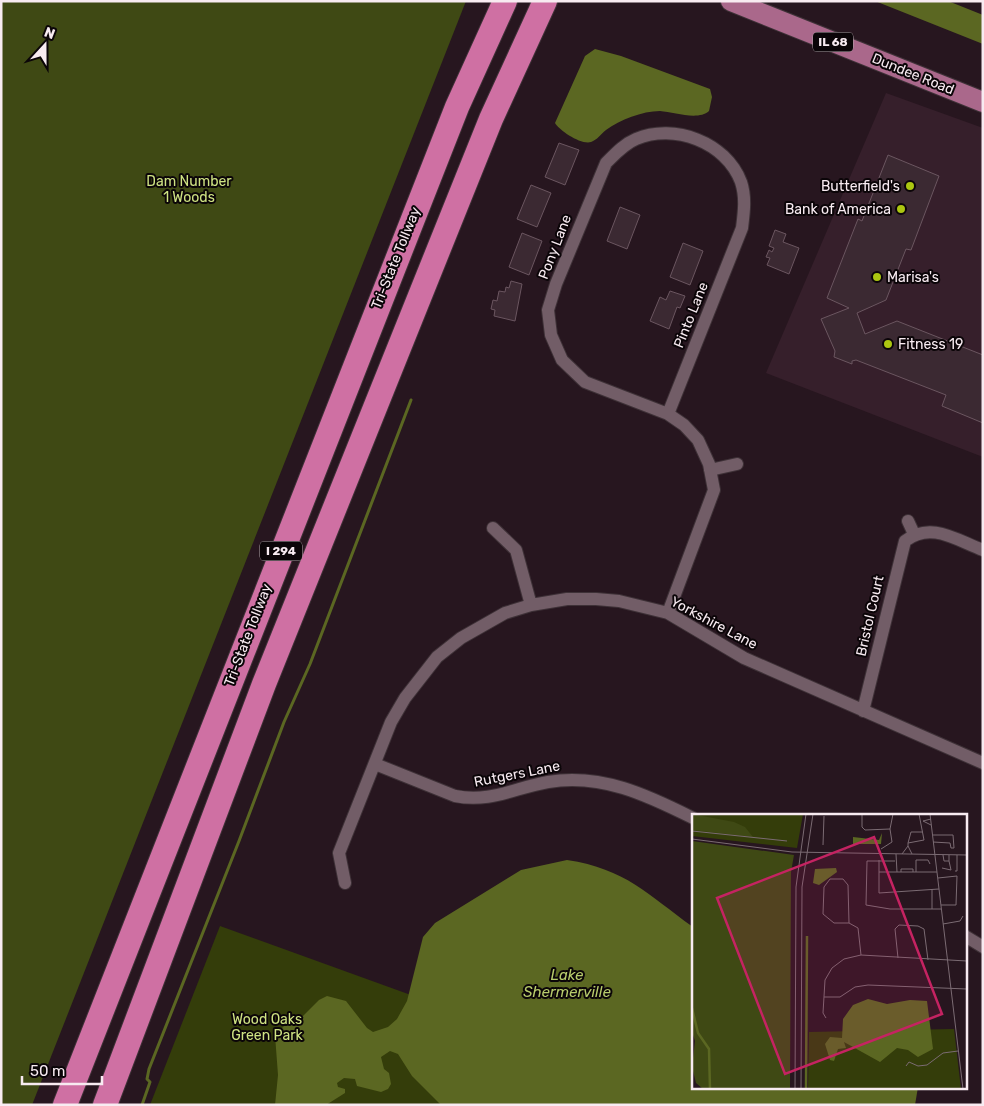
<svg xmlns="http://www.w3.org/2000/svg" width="984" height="1106" viewBox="0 0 984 1106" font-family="Rubik,sans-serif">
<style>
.built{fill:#361f2b}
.green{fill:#343d0a}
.forest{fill:#3f4914}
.water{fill:#5b6722}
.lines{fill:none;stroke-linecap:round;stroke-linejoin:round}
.stream{stroke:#5b6722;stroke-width:3}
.building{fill:#3b2932;stroke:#6b5660}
.street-casing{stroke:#3e3137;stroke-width:14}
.primary-casing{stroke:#3e3137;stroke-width:22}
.highway-casing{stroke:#3e3137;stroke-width:26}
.street{stroke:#725d67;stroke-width:12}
.primary{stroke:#aa688b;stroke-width:20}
.highway{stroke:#cf70a3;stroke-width:24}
.poi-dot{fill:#acc611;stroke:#0b0508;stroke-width:2}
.labels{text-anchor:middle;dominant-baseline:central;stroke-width:4;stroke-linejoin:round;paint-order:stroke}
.shield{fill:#0b0508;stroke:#b1a6ab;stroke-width:1}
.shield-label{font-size:12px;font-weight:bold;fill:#f8ebf1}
.street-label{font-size:14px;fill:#f8ebf1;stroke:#0b0508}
.park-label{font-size:14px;fill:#cfe383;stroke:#0b0508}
.poi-label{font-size:14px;fill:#f8ebf1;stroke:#0b0508;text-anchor:end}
.water-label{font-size:15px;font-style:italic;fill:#b8cc6c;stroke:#0b0508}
.inset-river{fill:none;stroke:#5b6722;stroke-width:2.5}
.inset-road{fill:none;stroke:#7b6b73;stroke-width:1}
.view{fill:#c52362;fill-opacity:0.15;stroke:#c52362;stroke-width:2.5}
.inset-edge{fill:none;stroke:#f8ebf1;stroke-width:2.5}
</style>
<rect width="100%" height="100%" fill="#27161f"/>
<path class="built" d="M886,93L983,128V457L766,373Z"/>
<path class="green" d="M220,926L715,1105H150Z"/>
<path class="forest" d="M1,1H466L32,1105H1Z"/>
<path class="water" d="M875,1H948L983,15V44Z
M595,49L621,56L710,89L712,97L709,111C698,121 674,112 660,111C642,111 620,120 606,130C601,134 597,140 591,142C581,145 560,131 555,123L585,56Z
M567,860C626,869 647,894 693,927V1087H918L915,1105H441L412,1076L398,1054L390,1051L381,1057L384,1069L389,1073L391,1084L388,1089L381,1092L357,1086L355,1079L344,1078L337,1083L338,1087L345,1089V1093L326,1105H275L278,1075L275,1035L287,1023L302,1017L319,1000L327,996L346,1001L367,1028L373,1032L388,1027L397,1019L407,1001L423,937L435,923L521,870Z"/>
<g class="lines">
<path class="stream" d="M142,1105L150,1082L147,1079L149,1069L239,841L284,722L310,664L411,400"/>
</g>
<path class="building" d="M559,143L579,150L565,185L545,177Z
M888,155L939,176L911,250L906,249L886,300L857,313L865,334L897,321L983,355V423L942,406L946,395L856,360L852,361V364L834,357L835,351L821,319L849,308L827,298L858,219L862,221Z
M531,185L551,193L537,227L517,219Z
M620,207L640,215L627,249L607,241Z
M775,230L786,234L783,242L799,248L789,274L767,265L770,258L766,257L769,250L772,252L774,248L769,246Z
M522,233L542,241L529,275L509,267Z
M683,243L703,251L690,285L670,277Z
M511,281L522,284L515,321L494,316L495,310L491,309L493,300L497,301L499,291L505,292L506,287L509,288Z
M670,291L685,296L680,308L677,307L669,329L650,321L660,297L666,300Z"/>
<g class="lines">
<defs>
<path id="street" d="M668,414L742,228C744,212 746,197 741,182C726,142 674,123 636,139C624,144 615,154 606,163L556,284L548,310L551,335L562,360L585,382L668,414L684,425L698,440L709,464L714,490L668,613
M710,470L737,464
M908,521L914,534
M493,528L516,550L531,605
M863,711L905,541C931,521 956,540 983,550
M375,764L455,796C490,803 514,788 548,782C601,773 647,795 693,818
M345,883L339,853L391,722L405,698L437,657L461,638L505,613L531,605L567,599H596L619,601L668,613L744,658L983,763
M965,936L983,947"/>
<path id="primary" d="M731,1L983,102"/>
<path id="highway" d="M65,1105L457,107L505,1
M105,1105L264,684L491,119L545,1"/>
</defs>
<use href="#street" class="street-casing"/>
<use href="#primary" class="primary-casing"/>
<use href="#highway" class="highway-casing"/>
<use href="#street" class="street"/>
<use href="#primary" class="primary"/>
<use href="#highway" class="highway"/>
</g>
<g class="poi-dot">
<circle cx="910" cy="186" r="5"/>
<circle cx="901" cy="209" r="5"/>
<circle cx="877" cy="277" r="5"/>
<circle cx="888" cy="344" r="5"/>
</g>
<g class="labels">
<g class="shield">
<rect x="813" y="32.5" width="40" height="19" rx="4"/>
<rect x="260" y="541.5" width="42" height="19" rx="4"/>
</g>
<g class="shield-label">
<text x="833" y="42">IL 68</text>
<text x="281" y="551">I 294</text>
</g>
<g class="street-label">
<text transform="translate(913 74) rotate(22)">Dundee Road</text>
<text transform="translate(555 247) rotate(-69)">Pony Lane</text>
<text transform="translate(396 258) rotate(-68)">Tri-State Tollway</text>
<text transform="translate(691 315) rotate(-68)">Pinto Lane</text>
<text transform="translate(870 616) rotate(-77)">Bristol Court</text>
<text transform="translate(714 623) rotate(28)">Yorkshire Lane</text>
<text transform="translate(248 635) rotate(-69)">Tri-State Tollway</text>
<text transform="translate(517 774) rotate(-11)">Rutgers Lane</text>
</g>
<g class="park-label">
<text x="189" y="181">Dam Number<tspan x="189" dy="16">1 Woods</tspan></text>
<text x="267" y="1019">Wood Oaks<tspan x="267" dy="16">Green Park</tspan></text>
</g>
<g class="poi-label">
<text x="900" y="186">Butterfield's</text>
<text x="891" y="209">Bank of America</text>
<text x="887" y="277" text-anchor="start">Marisa's</text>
<text x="898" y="344" text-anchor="start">Fitness 19</text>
</g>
<g class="water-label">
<text x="567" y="975">Lake<tspan x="567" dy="17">Shermerville</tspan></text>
</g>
</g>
<g transform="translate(692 814)">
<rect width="275" height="275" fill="#27161f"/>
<path d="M0,0H111L105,34L0,22ZM262,215L269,275H116L117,218Z" fill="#343d0a"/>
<path d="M0,0L42,8L53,13L61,23L0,16ZM0,27L102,41L99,58L98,275H11L4,269L0,253L3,227L0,218Z" fill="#3f4914"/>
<path d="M190,19L189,30H161V23L187,26ZM123,55L144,54L145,58L127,71L121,69ZM176,185L195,190L218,186L235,187L241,235L226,243L216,236L205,234L188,248L152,228L154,234L146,235L142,247L138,246L133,230L138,223L150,224L151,205L161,191Z" fill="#5b6722"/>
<path class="inset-river" d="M0,194L6,219L17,235L18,275M114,275L115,122"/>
<path class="inset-road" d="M170,0V13L173,16L198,15M238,0L271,275M239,5L231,7L239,11M0,17L95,27M241,21H261L262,34H259L258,29L241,28M0,25L100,38L275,41M216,29L219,18H231M131,31L132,2M216,32V29L232,26L227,0M189,35L200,28L198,15L201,0M204,40L205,58H245M210,40L216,32L220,40M251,41L252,47H257V41M187,46V58H205M203,47H175L174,91L198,95H249M250,54L259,56L257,47M263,57H265V41M187,58V79L247,75M209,58V55H221V58M224,58V46H236L238,50M246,64L265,62L264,91H249M240,75V95M157,109L156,71L151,65H138L132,73L131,100L142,109H157L166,114L169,141M251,110L268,107L271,102M206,144L203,115L207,111L226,112L232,115L236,146M132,183H148L163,173L176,171L275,175M134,204L131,199L133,166L140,154L152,145L169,141L275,147M214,252L217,248L226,252L235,251L251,239L266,237M103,275L104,73L114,0M109,275L110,73L121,0"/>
<path class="view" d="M182,23L250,200L93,260L25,84Z"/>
<rect width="275" height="275" class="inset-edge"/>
</g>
<rect width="984" height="1106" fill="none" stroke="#f8ebf1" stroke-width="5"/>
<g transform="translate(45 45) rotate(21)" stroke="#0b0508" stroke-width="4" paint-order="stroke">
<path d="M0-4L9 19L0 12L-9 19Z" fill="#f8ebf1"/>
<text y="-8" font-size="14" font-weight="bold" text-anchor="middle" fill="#f8ebf1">N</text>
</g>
<path d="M22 1076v8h80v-8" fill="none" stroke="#f8ebf1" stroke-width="2.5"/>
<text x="30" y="1076" font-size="15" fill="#f8ebf1" stroke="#0b0508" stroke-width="4" paint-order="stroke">50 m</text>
</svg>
